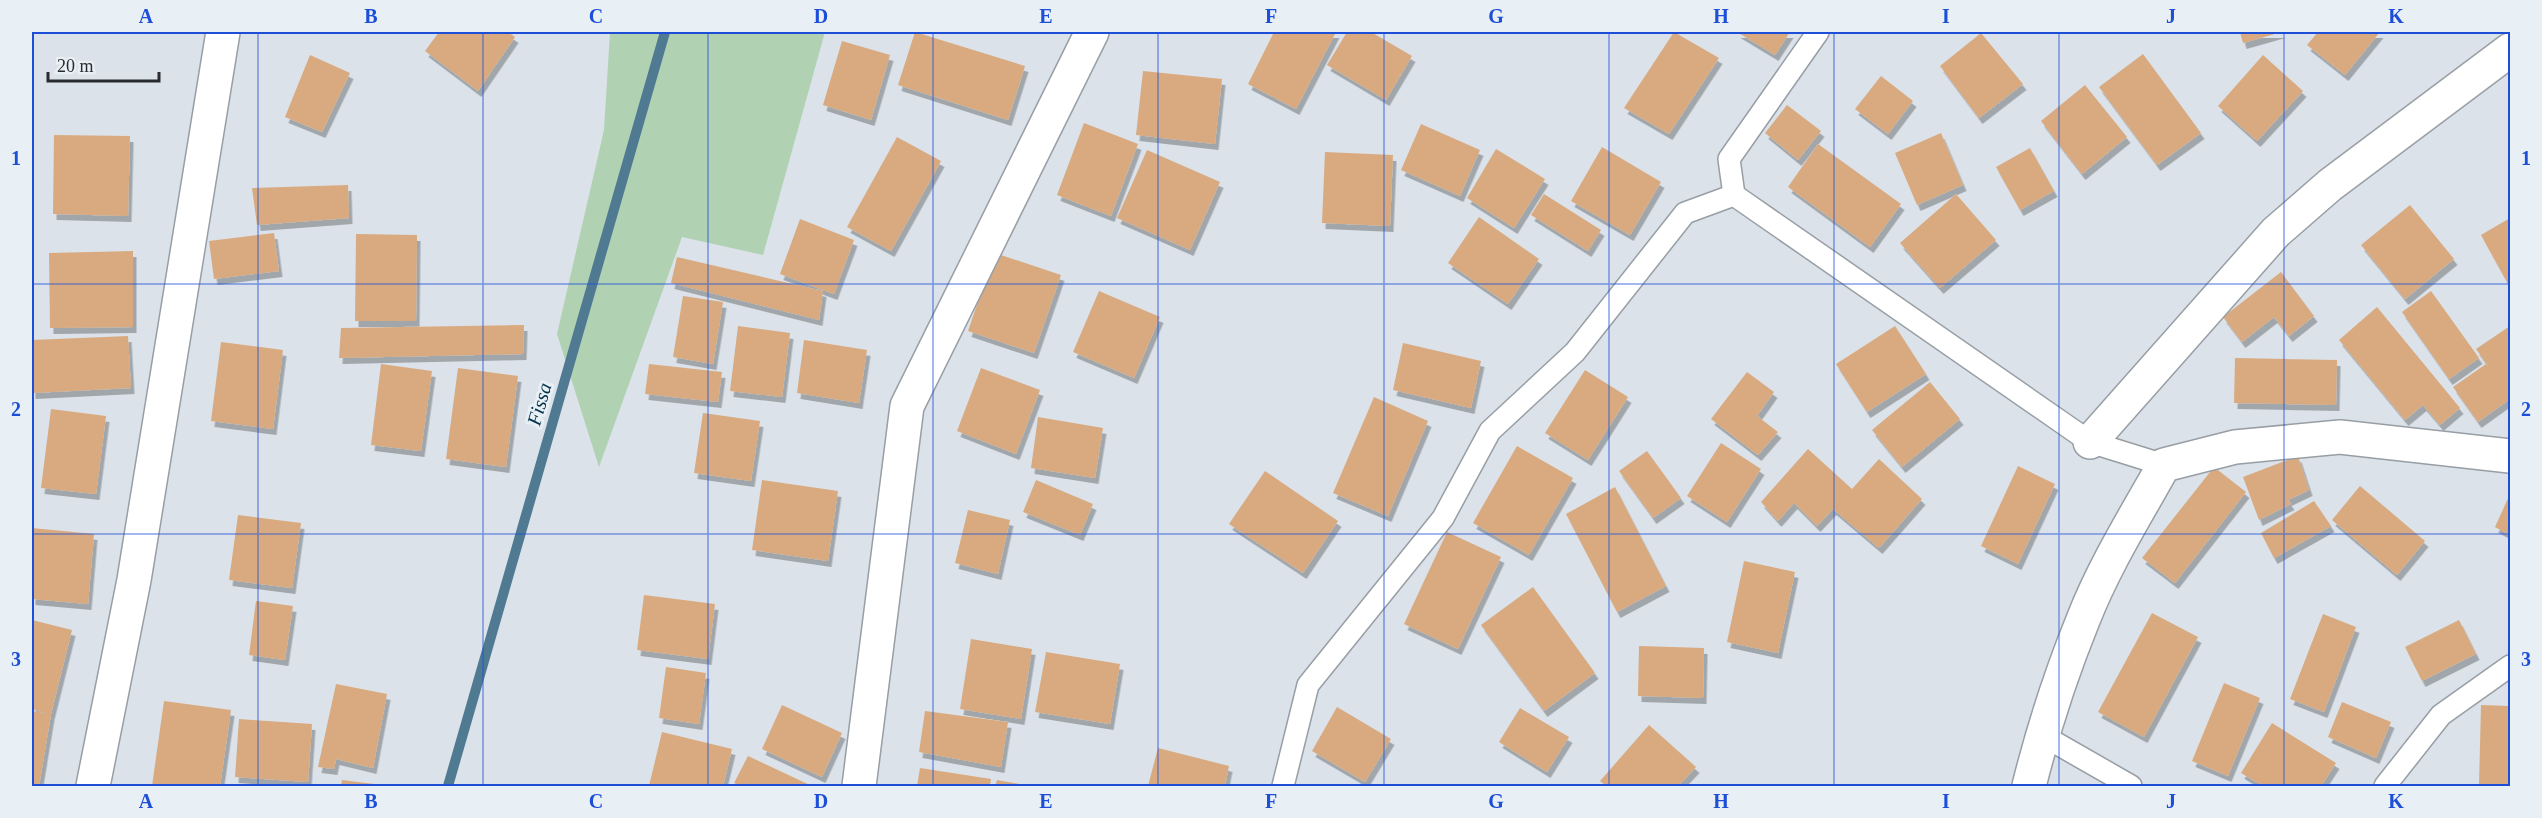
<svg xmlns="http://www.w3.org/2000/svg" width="2542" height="818" viewBox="0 0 2542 818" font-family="Georgia,serif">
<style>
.green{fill:#b0d2b3}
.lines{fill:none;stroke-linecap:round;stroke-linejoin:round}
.stream{stroke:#507992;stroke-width:10}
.building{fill:#d9aa7f;filter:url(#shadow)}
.lane-casing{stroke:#979ea4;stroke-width:24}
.street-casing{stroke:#979ea4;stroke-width:36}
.lane{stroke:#fff;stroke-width:21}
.street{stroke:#fff;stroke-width:33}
.grid{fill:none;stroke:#1d4ed8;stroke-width:1.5;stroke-opacity:0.55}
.labels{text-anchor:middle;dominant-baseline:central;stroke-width:6;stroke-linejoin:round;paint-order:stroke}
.water-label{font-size:20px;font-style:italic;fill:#003049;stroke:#e8f0f6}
.neatline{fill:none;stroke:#1d4ed8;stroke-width:2}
.grid-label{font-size:20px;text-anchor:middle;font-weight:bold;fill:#1d4ed8}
</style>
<defs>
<filter id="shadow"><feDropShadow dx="3.5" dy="6" stdDeviation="0" flood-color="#0004"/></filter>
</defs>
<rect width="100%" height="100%" fill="#dbe2e9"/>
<path class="green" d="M610,32H825L763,255L682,237L599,467L557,334L604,130Z"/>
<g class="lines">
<path class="stream" d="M448,786L665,32"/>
</g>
<path class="building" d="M439,32H508L515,37L478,91L425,51Z
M915,32L1025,66L1008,120L898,85Z
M1274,32H1336L1296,109L1248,84Z
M1347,32H1371L1412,56L1386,100L1327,65Z
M1674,32L1719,58L1669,134L1624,108Z
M1737,32H1790L1775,55Z
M2240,32H2282L2243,43Z
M2318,32H2380L2345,75L2307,45Z
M1981,33L2023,84L1979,118L1940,66Z
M842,41L890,55L871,120L823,105Z
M2143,54L2201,133L2157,165L2099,87Z
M310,55L350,73L322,132L285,117Z
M2263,55L2303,91L2257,141L2218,106Z
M1143,71L1222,79L1215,144L1136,135Z
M1881,76L1913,101L1888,134L1855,109Z
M2085,85L2127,137L2082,174L2041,121Z
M1787,105L1821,131L1798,160L1765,133Z
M1084,123L1138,144L1111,216L1057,195Z
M1421,124L1480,150L1460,196L1401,170Z
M1941,133L1963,185L1917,205L1895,153Z
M54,135L130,136L128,216L53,214Z
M897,137L941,161L891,251L847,227Z
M1818,144L1901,204L1870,247L1788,187Z
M1602,147L1661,182L1630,235L1571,201Z
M2030,148L2054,191L2020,210L1996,167Z
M1496,149L1545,179L1514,228L1467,198Z
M1147,150L1220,182L1190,250L1117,218Z
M1325,152L1393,155L1390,226L1322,223Z
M348,185L349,218L257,225L252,188Z
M1544,194L1601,230L1588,251L1531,215Z
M1956,194L1996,240L1940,288L1900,243Z
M2410,205L2454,259L2405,299L2361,245Z
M1479,217L1539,259L1508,304L1448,263Z
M2510,218V283L2508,284L2481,235Z
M800,219L854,240L834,294L780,274Z
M274,233L279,271L214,279L209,241Z
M356,234L417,235L416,321H355Z
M133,251V327L50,328L49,253Z
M995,253L1061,275L1034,353L968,331Z
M677,257L823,291L819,320L671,283Z
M2281,272L2314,316L2289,336L2274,317L2242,342L2223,317Z
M1099,291L1160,317L1134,378L1073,352Z
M2431,291L2479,358L2449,379L2402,312Z
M683,296L723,302L713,364L673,357Z
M2377,307L2460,408L2440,425L2423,405L2405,420L2339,340Z
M524,325L523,354L339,358L341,328Z
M738,326L790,333L782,397L730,391Z
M1895,326L1926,374L1867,412L1836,364Z
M2510,326V399L2478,422L2453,387L2486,364L2491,370L2476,349Z
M128,336L131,388L32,393V340Z
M804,340L867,350L859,403L797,393Z
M221,342L283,350L273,429L211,421Z
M1403,343L1481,361L1471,408L1393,390Z
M2235,358L2337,360L2336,405L2234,403Z
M381,364L432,371L421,451L371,445Z
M649,364L722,372L718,402L645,394Z
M458,368L518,376L506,467L446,459Z
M981,368L1040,390L1016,454L957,431Z
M1585,370L1628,397L1588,460L1545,433Z
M1747,372L1774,392L1757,416L1778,432L1758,455L1711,419Z
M1930,382L1960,419L1902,467L1872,430Z
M1374,397L1428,421L1388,516L1333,493Z
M51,409L106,416L96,494L41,488Z
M703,413L760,421L751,481L694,473Z
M1038,417L1103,428L1095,478L1031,468Z
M1721,443L1761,469L1727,522L1687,496Z
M1517,446L1573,478L1529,555L1473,523Z
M1808,449L1852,489L1879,459L1922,499L1879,548L1833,509L1817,526L1794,503L1778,521L1761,502Z
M1647,451L1681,498L1653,518L1619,471Z
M2298,456L2309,490L2288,500L2291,504L2259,520L2243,477Z
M2018,466L2055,484L2018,564L1981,546Z
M2214,467L2246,492L2175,583L2142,558Z
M1265,471L1338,521L1303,573L1229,524Z
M762,480L838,491L828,561L752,550Z
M1036,480L1093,504L1080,535L1023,512Z
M2360,486L2425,541L2397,575L2332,520Z
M1615,487L1666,586L1617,612L1566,514Z
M2510,494V535L2495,527Z
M2314,501L2331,526L2274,558L2261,533Z
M968,510L1010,520L998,574L955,563Z
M238,515L301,523L292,588L229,580Z
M32,528L94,534L88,604L32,599Z
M1447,532L1501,557L1458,649L1404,624Z
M1744,561L1795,572L1778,653L1727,642Z
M1533,587L1595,673L1544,711L1481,625Z
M644,595L715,604L708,659L637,650Z
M256,601L293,606L285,660L249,655Z
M2152,613L2198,637L2144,737L2098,712Z
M2323,614L2356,627L2324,712L2290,699Z
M32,620L72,630L51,714L39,786H32V711L48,714L32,709Z
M2459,620L2476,654L2422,681L2405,647Z
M971,639L1032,649L1021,719L960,709Z
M1639,646L1704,648L1703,698L1638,696Z
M1046,652L1120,664L1110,724L1035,712Z
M666,667L706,673L699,724L659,718Z
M2224,683L2260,698L2228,776L2192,761Z
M336,684L387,694L373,768L336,759L334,769L318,767Z
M164,701L231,710L220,786H152Z
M2342,702L2391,722L2376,758L2328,737Z
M782,705L842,733L822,777L762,749Z
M2481,705L2510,706V786H2479Z
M1337,707L1391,739L1365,782L1312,751Z
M1520,708L1569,737L1547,772L1499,742Z
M925,711L1008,722L1001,767L919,752Z
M239,719L312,724L308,782L235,777Z
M2272,723L2336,763L2321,786H2263L2241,773Z
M1649,725L1696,767L1678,786H1606L1600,781Z
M662,732L732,749L723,786H649Z
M1158,748L1229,766L1225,786H1148Z
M748,756L812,786H741L734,783Z
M920,768L991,779L990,786H917Z
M342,780L374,784V786H341Z
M997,780L1025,785V786H995Z"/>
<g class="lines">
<defs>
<path id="lane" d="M1734,195L1729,159L1818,32
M2042,735L2131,786
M1283,786L1308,685L1443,518L1490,431L1575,352L1685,213L1734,195L2090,442L2164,465
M2385,786L2441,715L2510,666"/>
<path id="street" d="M2090,442L2276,232L2330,185L2510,50
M93,786L134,580L223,32
M859,786L907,406L1092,32
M2029,786C2043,730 2061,674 2083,620C2104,566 2136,515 2164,465L2235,447L2340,437L2510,456"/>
</defs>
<use href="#lane" class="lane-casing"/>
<use href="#street" class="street-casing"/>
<use href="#lane" class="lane"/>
<use href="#street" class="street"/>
</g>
<path class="grid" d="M258,32V786M483,32V786M708,32V786M933,32V786M1158,32V786M1384,32V786M1609,32V786M1834,32V786M2059,32V786M2284,32V786M32,284H2510M32,534H2510"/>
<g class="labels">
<g class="water-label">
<text transform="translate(539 404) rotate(-74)">Fissa</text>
</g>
</g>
<rect width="2542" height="818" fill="none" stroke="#e8f0f6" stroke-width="66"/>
<path d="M48 72v9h111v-9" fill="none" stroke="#292b2e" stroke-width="3"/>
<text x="57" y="72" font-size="18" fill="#292b2e" stroke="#e8f0f6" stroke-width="4.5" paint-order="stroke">20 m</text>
<rect x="33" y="33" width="2476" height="752" class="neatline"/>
<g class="grid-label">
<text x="146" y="23">A</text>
<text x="371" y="23">B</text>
<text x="596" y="23">C</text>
<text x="821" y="23">D</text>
<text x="1046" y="23">E</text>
<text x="1271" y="23">F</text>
<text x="1496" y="23">G</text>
<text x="1721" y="23">H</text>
<text x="1946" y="23">I</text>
<text x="2171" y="23">J</text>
<text x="2396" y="23">K</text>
<text x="16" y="165">1</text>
<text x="2526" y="165">1</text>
<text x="16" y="416">2</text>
<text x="2526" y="416">2</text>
<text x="16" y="666">3</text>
<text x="2526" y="666">3</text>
<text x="146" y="808">A</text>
<text x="371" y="808">B</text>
<text x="596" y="808">C</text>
<text x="821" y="808">D</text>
<text x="1046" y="808">E</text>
<text x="1271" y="808">F</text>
<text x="1496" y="808">G</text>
<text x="1721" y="808">H</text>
<text x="1946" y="808">I</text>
<text x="2171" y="808">J</text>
<text x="2396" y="808">K</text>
</g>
</svg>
